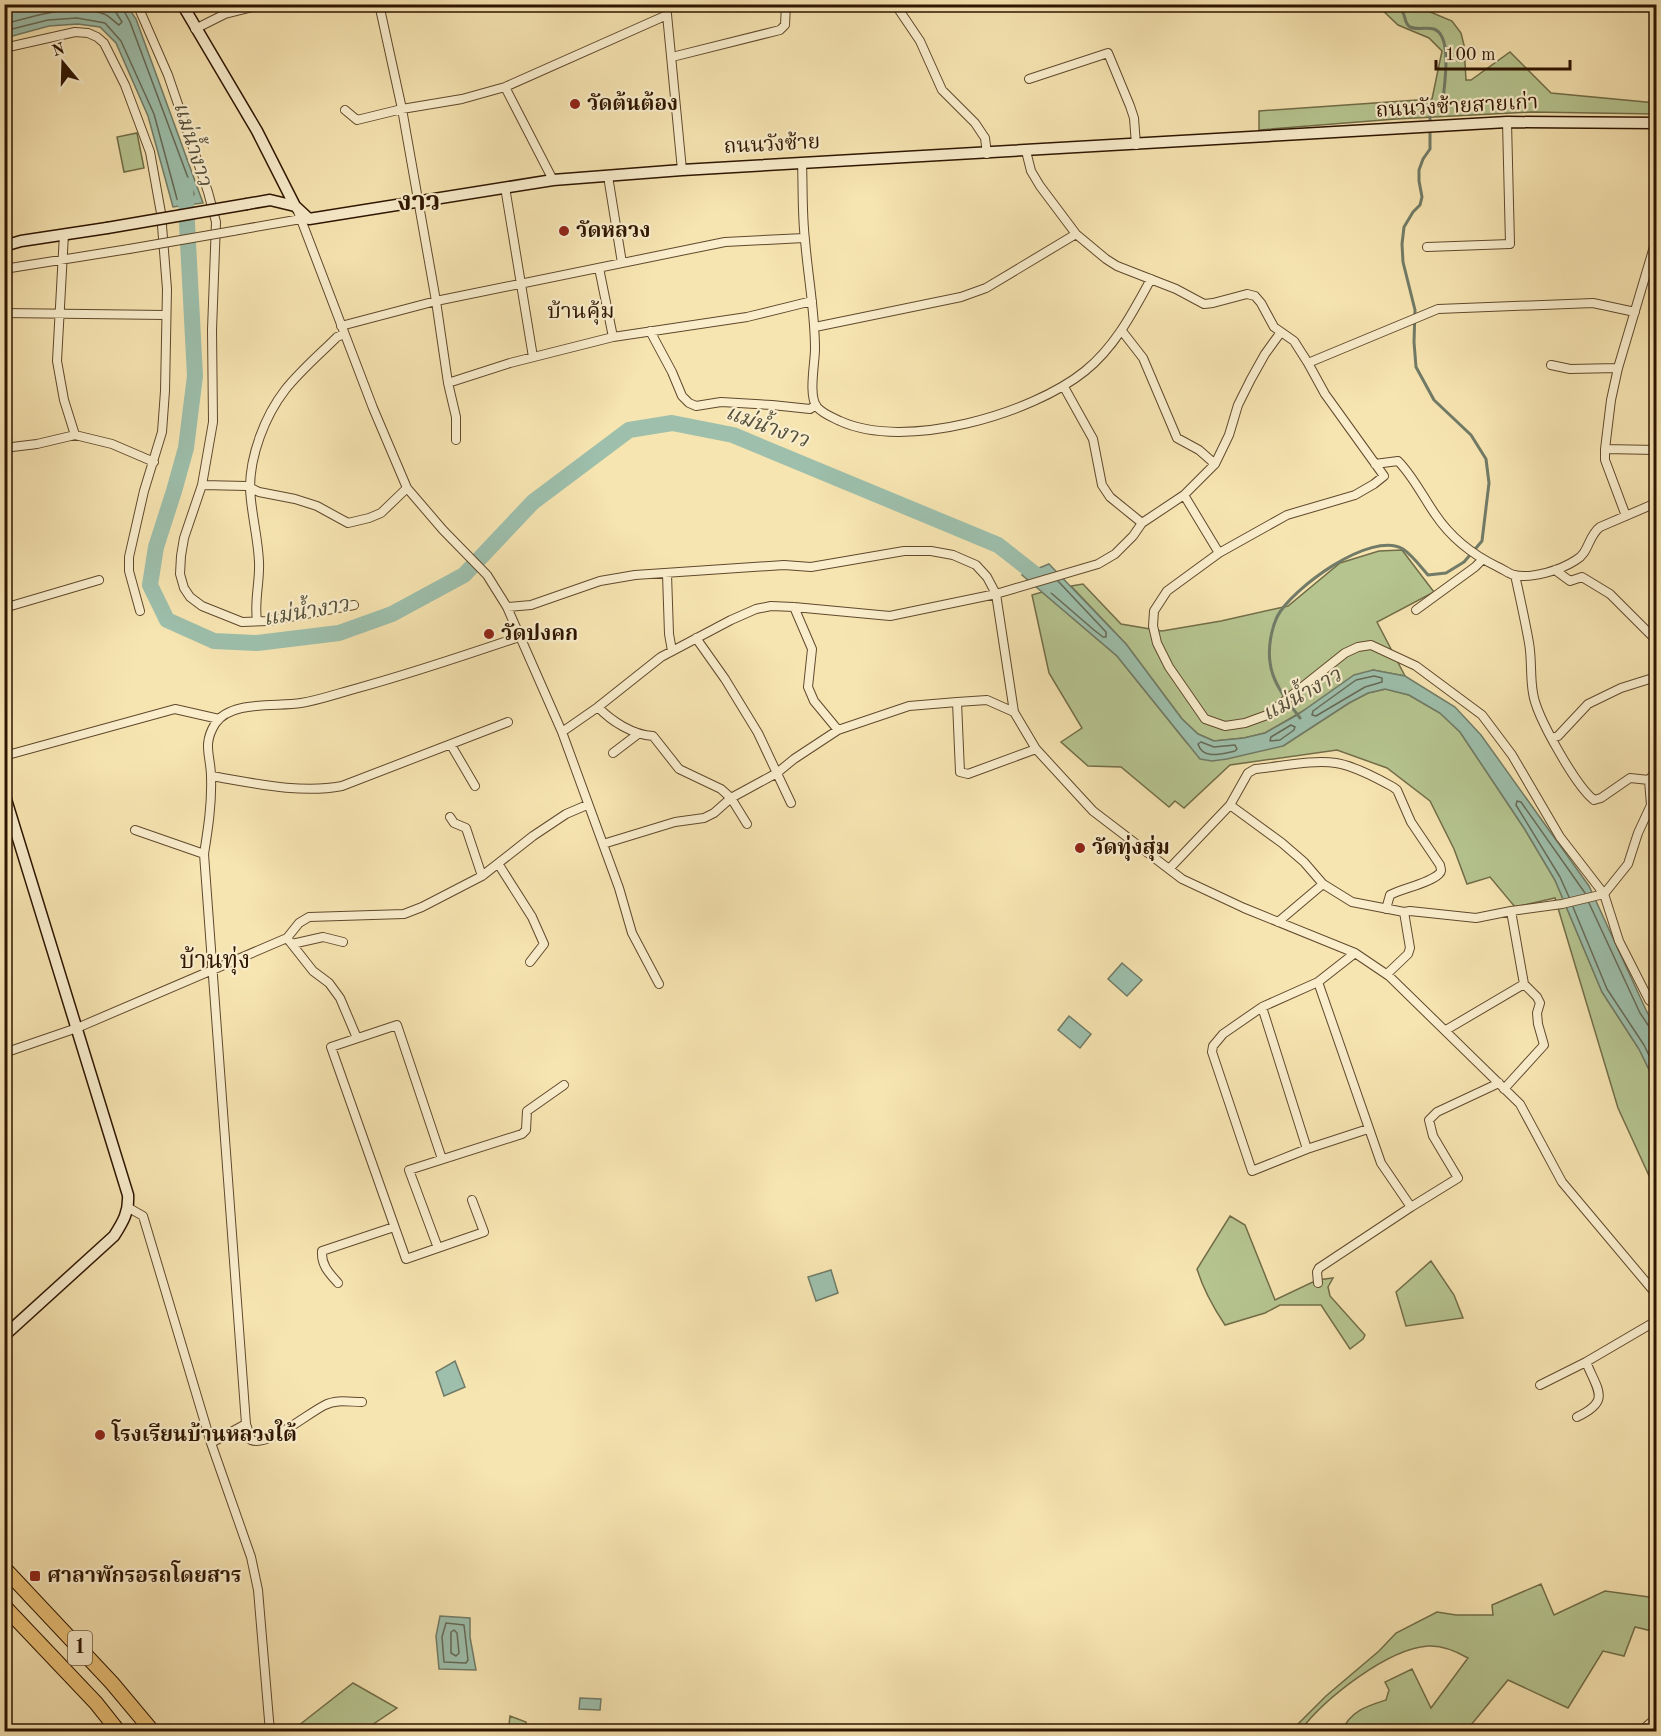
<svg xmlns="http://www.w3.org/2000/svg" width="1661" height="1736" viewBox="0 0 1661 1736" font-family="'Old Standard TT','Noto Serif Thai',serif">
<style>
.green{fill:#b6c590;stroke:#726d48;stroke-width:1.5}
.water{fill:#9dbfac;stroke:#717b67;stroke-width:1.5}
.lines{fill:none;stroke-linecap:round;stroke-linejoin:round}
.shore{stroke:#666a56;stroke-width:1.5}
.stream{stroke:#717b67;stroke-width:3}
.river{stroke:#9dbfac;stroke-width:16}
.street-casing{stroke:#60492c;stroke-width:10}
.secondary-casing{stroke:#2e1500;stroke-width:13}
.highway-casing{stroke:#2e1500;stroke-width:16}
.street{stroke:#f9edcc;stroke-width:8}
.secondary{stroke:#f9edcc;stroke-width:10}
.highway{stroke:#ebc278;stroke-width:14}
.street-bridge-casing{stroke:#60492c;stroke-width:10;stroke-linecap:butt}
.secondary-bridge-casing{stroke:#2e1500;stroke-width:13;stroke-linecap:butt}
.street-bridge{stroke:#f9edcc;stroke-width:8}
.secondary-bridge{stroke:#f9edcc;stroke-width:10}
.poi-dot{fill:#8f2418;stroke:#f9edcc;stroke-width:2}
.labels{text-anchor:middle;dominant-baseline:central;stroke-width:4.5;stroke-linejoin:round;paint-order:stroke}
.shield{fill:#f9edcc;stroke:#6b563d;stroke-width:1.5}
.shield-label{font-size:20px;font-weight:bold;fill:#2e1500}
.poi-label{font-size:21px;font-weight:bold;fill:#2e1500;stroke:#f9edcc;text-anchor:start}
.street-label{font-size:21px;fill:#2e1500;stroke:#f9edcc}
.water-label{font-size:22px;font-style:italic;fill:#55503c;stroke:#f9edcc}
.neighbourhood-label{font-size:22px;fill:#2e1500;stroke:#f9edcc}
.quarter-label{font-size:24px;fill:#2e1500;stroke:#f9edcc}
.district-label{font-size:27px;font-weight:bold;fill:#2e1500;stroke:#f9edcc}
</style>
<rect width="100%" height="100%" fill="#f6e4b1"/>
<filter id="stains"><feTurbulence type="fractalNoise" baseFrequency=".00333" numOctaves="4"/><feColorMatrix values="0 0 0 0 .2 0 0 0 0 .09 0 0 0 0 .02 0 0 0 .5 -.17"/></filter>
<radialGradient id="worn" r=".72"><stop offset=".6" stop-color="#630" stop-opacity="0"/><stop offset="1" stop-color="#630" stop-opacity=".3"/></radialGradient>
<path class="green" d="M1377,5H1420L1428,11L1452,21L1461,33L1464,45L1466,80H1471L1510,52L1551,93L1656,103V114L1532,112L1396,119L1259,130V111L1432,99L1442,51L1429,38L1398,25Z
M137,133L144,168L124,172L117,137Z
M1402,550L1434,592L1377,622L1405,676L1373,670L1265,733L1244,738L1214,741L1198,734L1182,719L1126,644L1071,586L1083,584L1121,624L1162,631L1221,621L1288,606L1340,563L1379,551Z
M1042,592L1117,656L1187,743L1283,746L1349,703L1368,693L1386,689L1409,695L1440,713L1460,732L1524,828L1555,880L1602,992L1639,1049L1656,1084V1191L1618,1108L1555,898L1515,907L1490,877L1467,884L1454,849L1430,801L1387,768L1337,750L1230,765L1184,808L1175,801L1169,807L1121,767L1088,766L1061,742L1082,728L1049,673L1032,595Z
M1230,1216L1245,1225L1275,1300L1317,1280L1333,1278L1328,1287L1330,1296L1365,1335L1363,1339L1350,1349L1321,1305H1280L1265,1313L1225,1325C1213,1307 1203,1289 1197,1269Z
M1431,1261L1454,1295L1463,1318L1406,1326L1396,1292Z
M1541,1584L1554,1615L1605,1591L1656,1598V1632L1635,1627L1624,1656L1603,1651L1568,1708L1508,1680L1466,1731H1342C1350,1711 1367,1706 1386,1700L1389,1690L1385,1682L1412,1669L1431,1708L1468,1658C1456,1651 1443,1645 1428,1646C1387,1649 1324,1699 1300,1731H1291L1326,1696L1379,1651L1396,1633L1437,1612L1456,1615H1493L1492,1605Z
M353,1683L397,1708L363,1731H294V1729Z
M510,1716L526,1722L527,1731H502L503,1726L509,1725Z"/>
<path class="water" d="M124,4L128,7L136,19L203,203L173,207L148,116L116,43L100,27L78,24L49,26L5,38V5Z
M1049,564L1126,644L1182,719L1198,734L1214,741L1244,738L1265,733L1297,715L1354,675L1373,670L1405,676L1455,707L1481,735L1589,886L1646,1010L1656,1028V1084L1639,1049L1602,992L1555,880L1524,828L1460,732L1440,713L1409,695L1385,689L1368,693L1349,703L1283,746L1227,759L1212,761L1200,759L1117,656L1022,575Z
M1122,963L1142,980L1127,996L1108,979Z
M1069,1016L1091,1034L1080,1048L1058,1030Z
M831,1270L838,1293L816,1301L808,1277Z
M455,1361L465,1387L444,1396L436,1372Z
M440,1616L470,1618V1637L476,1670L439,1669L436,1636Z
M580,1698L601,1699L600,1710L579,1709Z"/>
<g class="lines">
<path class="shore" d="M4,24C36,16 72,3 104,14C110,16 114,22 119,25L122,22L115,11V4
M4,31L48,20L77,18L105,23L121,41L154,114L177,199L179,200L192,198L194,194L130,22L123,9L122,4
M1043,586L1094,630L1103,637H1106V632L1058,581
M1374,676L1382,678V682L1365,687L1316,716L1312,715L1313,711L1356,680Z
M1291,725L1295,727L1294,730L1280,740L1270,741L1271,737Z
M1201,742L1214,747L1235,745L1237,749L1235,751C1221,754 1203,760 1198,744Z
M1569,897L1560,877L1516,805L1517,801L1521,802L1585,893
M1589,903L1640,1013L1650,1028L1656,1030
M1573,907L1607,989L1644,1045L1656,1070
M446,1623L464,1625L468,1660L466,1663L444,1662L442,1637Z
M454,1630L457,1633L459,1653L456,1656L451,1653V1632Z"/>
<path class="stream" d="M1300,718C1288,702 1272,683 1270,662C1268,648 1271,630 1277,617C1291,589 1371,530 1403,549C1412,555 1421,567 1428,575L1446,573L1464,562L1482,541L1489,483L1486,459L1471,435L1434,400L1416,367L1414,342L1415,310L1403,262L1402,244L1404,227L1413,212L1420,205L1422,197L1419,181V170L1423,159L1430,149V116L1434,109L1443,101C1444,85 1453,36 1434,29C1427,27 1417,30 1410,27C1404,23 1406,16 1402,11C1400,8 1397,7 1395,4"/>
<path class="river" d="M185,185L195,376L186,448L174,491L156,547L150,585L167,620L214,641L257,643L339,633L392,614L464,575L533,502L629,430L672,423L733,435L998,545L1049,585"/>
<defs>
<path id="street" d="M137,4L168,75L208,192L216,222L212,330L213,422L202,485L184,538L181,556L180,574L184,588L190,597L202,606L242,622L268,621L354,605
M379,4L402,109L436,301L448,383L456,417V440
M666,4L682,170
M895,4L920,41L942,90L975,123L985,138L987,154
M195,29L225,14L264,4
M4,48L75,32L88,33L97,37L104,43L125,85L150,152L161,213L167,289L165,391L162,432L144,491L129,557V571L140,611
M672,57L780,30L785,25L786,4
M1029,79L1108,53L1130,106L1134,118L1136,145
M505,87L553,180
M345,110L357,120L402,109L462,99L505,87L667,15
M1026,151L1031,171L1040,186L1076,234L1106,259L1117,266L1176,289L1204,304L1213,303L1247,294L1255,296L1261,303L1274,327L1294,341L1308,363L1325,394L1384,476L1374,484L1355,495L1287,515L1219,553L1167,591L1154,611L1153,626L1157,643L1169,667L1205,719L1225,726L1245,723L1267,715L1345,653L1358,647L1371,645L1416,666L1482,715L1512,755L1560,837L1604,894L1619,941L1649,1000L1656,1006
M802,163C803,189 802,215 805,240C808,277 815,312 815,349C815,363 808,396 817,407C823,414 832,417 840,421C905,451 1032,414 1085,371C1115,347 1133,312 1151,279
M608,176L622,263
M505,187L533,357
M297,209L373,408L407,488L443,530L487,575L507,607L562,732L619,888L632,933L659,984
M233,231L301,219
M64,234L57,361L64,400L75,435
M1427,247L1510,244L1507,122
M599,268L613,337
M4,269L129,249
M4,313L166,315
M341,326L436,301L725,242L804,238
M815,327L961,297L986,288L1076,234
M650,331L672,372L682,396L689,403L696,406L721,402L772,405L810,409L816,405
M1122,331L1143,358L1177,438L1199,450L1215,464
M1308,363L1438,309L1593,303L1635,312
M1551,365L1570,369L1618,368
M448,383L510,363L613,337L747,317L812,301
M1064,387L1093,439L1102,485L1110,497L1142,523
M4,448L37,444L75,435L112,444L154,462
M1605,449L1656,450
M1375,464L1398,461C1413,476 1423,497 1435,514C1451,538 1471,554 1498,567C1503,569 1509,574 1514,575C1532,579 1561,570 1576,560C1589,553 1588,536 1600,527L1656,503
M202,485L247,486L259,492L295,499L317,506L348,523L369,518L381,513L407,488
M1184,495L1219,553
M1626,516L1605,460V449L1611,400L1618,368L1656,240
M1555,570L1570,581L1582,577L1610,594L1656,640
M667,574L669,634L672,651
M1515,575C1520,598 1525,620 1529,643C1532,659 1530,677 1533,693C1536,716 1576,786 1594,800L1601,798L1630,778L1649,780
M507,607L531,605L600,581L635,575L784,565L811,567L904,551H931L953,555L976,565L987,577L996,594L1014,712L1036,749L1093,811L1182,879L1244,908L1355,953L1389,976L1520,1104L1562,1182L1656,1294
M794,607L812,649L808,687L814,701L838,730
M4,608L99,580
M1416,610L1475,567L1482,560
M257,621C254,601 260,582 259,562C258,537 251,513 250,488C250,455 265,416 285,390C300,371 320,354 337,337L344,334
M696,638L725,679L758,733L791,803
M957,702L987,700L1014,712
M598,707C611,721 633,735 653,736L679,769L721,789L731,798L747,824
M562,732L598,707L661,657L731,620L756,609L771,606L794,607L890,616L996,594L1098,564L1115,554L1133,536L1142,523L1184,495L1215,464L1229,435L1238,405L1251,379L1265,354L1281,332
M1552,738L1558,736L1588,704L1621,688L1656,677
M451,745L475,786
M613,753L638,734
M4,756L175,709L219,719
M211,776C253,783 300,794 342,786L508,722
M1230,805L1248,773L1255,769C1279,767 1313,759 1336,763C1355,766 1377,778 1393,787L1397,790L1411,822L1440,865C1441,870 1442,871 1439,874C1428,884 1403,888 1390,895L1386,909
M450,817L454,823L466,828L482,876
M135,830L204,854
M603,844L675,822L704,818L714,813L731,798L777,773L794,759L838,730L909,706L957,702L960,772L968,774L1036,749
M499,865L532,917L544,944L530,962
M1169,869L1230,805L1282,843L1304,862L1323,884L1352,902L1404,912L1410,911L1476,918L1511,911L1562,904L1604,894L1628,864L1638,833L1651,805L1649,780L1656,771
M1511,911L1524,984
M1278,922L1323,884
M287,938L313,971L329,983L340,998L357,1038
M292,944L323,937L343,942
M1355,953L1318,982L1262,1007L1223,1034L1213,1046L1212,1052L1252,1171L1307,1149L1368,1129
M1387,974L1408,954L1410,948L1404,912
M1318,982L1381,1163L1411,1207
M1262,1007L1307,1149
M1446,1030L1524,984L1537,997L1540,1003L1537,1013L1538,1024L1544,1045L1504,1089
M4,1053L77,1028L287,938L299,923L309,917L404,914L422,907L482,876L533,836L566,814L587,805
M442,1159L397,1025L331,1047L406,1259L484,1232L472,1200
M129,1208L143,1216L211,1443L251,1557L258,1590L270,1732
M438,1248L409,1170L522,1134L526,1130L527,1111L564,1085
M338,1283C329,1273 321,1265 322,1251L394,1227
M1318,1283L1317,1272L1319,1268L1411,1207L1458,1178L1433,1136L1429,1120L1437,1112L1499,1083
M1540,1385L1586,1362L1656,1321
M1577,1417C1611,1401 1598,1391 1586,1362
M246,1424L251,1440C269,1447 308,1413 325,1405C336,1399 350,1402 362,1402
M211,1443L246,1424L204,854C208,829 212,803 211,777C211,756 202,745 215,724C230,700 276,707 301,703C320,700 339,693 358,688C413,673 466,655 519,637
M1640,1732L1656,1718"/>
<path id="secondary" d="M182,4L257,131L295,206L309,219L553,180L682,170L1507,122L1656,123
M247,204L270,200L295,206
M4,246L21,241L107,228
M4,793L128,1195C129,1212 123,1222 114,1236L4,1336"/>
<path id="highway" d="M4,1568L112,1683L153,1732
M4,1606L96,1703L119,1732"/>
</defs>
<use href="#street" class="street-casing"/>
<use href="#secondary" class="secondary-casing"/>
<use href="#highway" class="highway-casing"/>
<use href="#street" class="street"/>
<use href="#secondary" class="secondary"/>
<use href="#highway" class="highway"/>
<defs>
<path id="street-bridge" d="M129,249L233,231"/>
<path id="secondary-bridge" d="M107,228L247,204"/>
</defs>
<use href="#street-bridge" class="street-bridge-casing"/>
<use href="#secondary-bridge" class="secondary-bridge-casing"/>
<use href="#street-bridge" class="street-bridge"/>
<use href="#secondary-bridge" class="secondary-bridge"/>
</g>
<g class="poi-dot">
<circle cx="575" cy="104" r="6"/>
<circle cx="564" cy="231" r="6"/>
<circle cx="489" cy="634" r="6"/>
<circle cx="1080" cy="848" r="6"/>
<circle cx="100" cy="1435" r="6"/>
<rect x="29" y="1570" width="12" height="12" rx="3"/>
</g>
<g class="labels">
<rect class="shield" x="68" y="1631" width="24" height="34" rx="4.5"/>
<g class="shield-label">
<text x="80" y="1648">1</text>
</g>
<g class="poi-label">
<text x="587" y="104">วัดต้นต้อง</text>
<text x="576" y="231">วัดหลวง</text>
<text x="501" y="634">วัดปงคก</text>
<text x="1092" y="848">วัดทุ่งสุ่ม</text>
<text x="112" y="1435">โรงเรียนบ้านหลวงใต้</text>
<text x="47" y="1576">ศาลาพักรอรถโดยสาร</text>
</g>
<g class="street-label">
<text transform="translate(1457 107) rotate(-3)">ถนนวังซ้ายสายเก่า</text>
<text transform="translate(772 145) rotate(-3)">ถนนวังซ้าย</text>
</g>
<g class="water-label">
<text transform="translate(192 144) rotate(73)">แม่น้ำงาว</text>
<text transform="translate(767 427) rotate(20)">แม่น้ำงาว</text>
<text transform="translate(306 612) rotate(-10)">แม่น้ำงาว</text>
<text transform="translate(1302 695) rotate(-29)">แม่น้ำงาว</text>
</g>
<g class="neighbourhood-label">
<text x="581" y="312">บ้านคุ้ม</text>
</g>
<g class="quarter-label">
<text x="215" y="962">บ้านทุ่ง</text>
</g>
<g class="district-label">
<text x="419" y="202">งาว</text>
</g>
</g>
<rect width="1661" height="1736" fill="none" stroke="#f6e4b1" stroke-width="24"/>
<rect x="6" y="6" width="1649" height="1724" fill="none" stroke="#2e1500" stroke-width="3"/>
<rect x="12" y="12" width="1637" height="1712" fill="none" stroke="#2e1500" stroke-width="1.5"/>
<g transform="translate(63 63) rotate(341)" stroke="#f9edcc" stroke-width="4.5" paint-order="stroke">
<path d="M0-4.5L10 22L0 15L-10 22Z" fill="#2e1500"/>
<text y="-9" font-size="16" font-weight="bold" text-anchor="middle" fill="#2e1500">N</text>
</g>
<path d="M1436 60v9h134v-9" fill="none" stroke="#2e1500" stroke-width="3"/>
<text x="1445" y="60" font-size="18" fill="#2e1500" stroke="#f9edcc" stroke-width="4.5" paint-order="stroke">100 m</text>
<rect width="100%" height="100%" filter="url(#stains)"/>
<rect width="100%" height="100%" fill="url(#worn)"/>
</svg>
